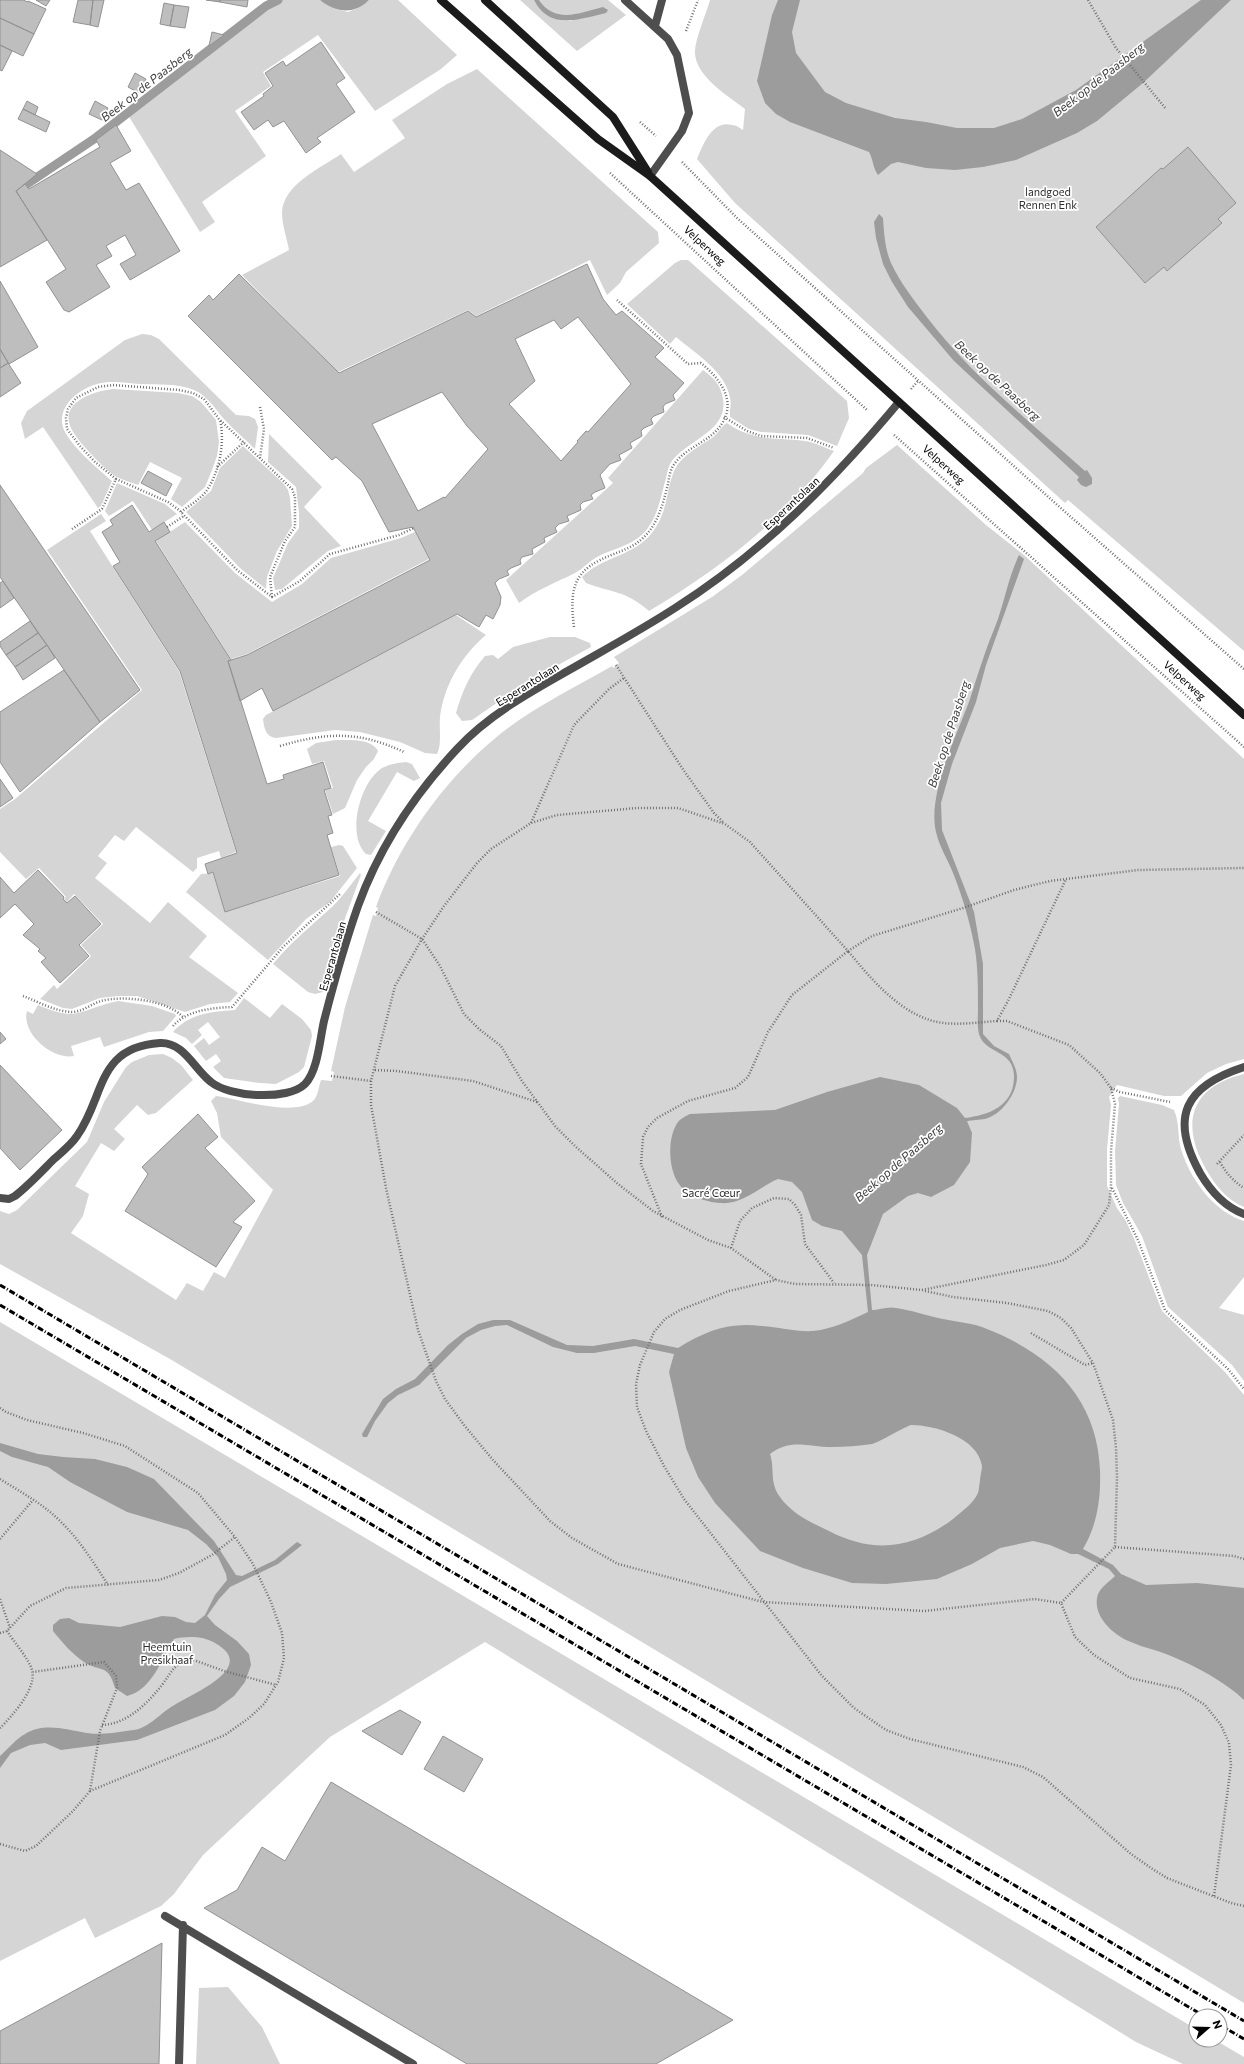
<svg xmlns="http://www.w3.org/2000/svg" width="1244" height="2064" viewBox="0 0 1244 2064" font-family="Commissioner,sans-serif">
<style>
.green{fill:#d5d5d5}
.water{fill:#9c9c9c;fill-rule:evenodd}
.lines{fill:none;stroke-linecap:round;stroke-linejoin:round}
.stream{stroke:#9c9c9c;stroke-width:9}
.building{fill:#bebebe;stroke:#929292;fill-rule:evenodd}
.path{stroke:#707070;stroke-width:2.5;stroke-dasharray:1 2;stroke-linecap:butt}
.service{stroke:#4e4e4e;stroke-width:8}
.pedestrian{stroke:#4e4e4e;stroke-width:8}
.minor{stroke:#4e4e4e;stroke-width:8}
.secondary{stroke:#1b1b1b;stroke-width:8}
.rail{stroke:#000;stroke-width:3;stroke-dasharray:6 2 1 2;stroke-linecap:butt}
.labels{text-anchor:middle;dominant-baseline:central;stroke-width:3.5;stroke-linejoin:round;paint-order:stroke}
.park-label{font-size:11px;fill:#2c2c2c;stroke:#fff}
.street-label{font-size:11px;fill:#000;stroke:#fff}
.water-label{font-size:12px;font-style:italic;fill:#3d3d3d;stroke:#fff}
</style>
<rect width="100%" height="100%" fill="#fff"/>
<path class="green" d="M272,0H320L335,9L348,12L358,8L369,0H398L457,55L441,69L375,111L318,35L263,72L271,86L235,111L266,156L202,202L215,222L200,232L128,115Z
M520,0H534C542,14 557,21 572,21L573,14C559,16 548,13 539,0H608L626,15L577,51Z
M710,0H1244V651L1068,500L1065,503L735,203L697,159C703,145 712,120 732,125C736,125 740,128 743,130L745,109C728,96 693,75 695,50C696,37 706,14 710,0Z
M477,69L658,232L659,243L626,272L620,283L607,295L590,260L476,316L468,310L338,372L242,275L289,250C287,239 282,225 282,213C283,184 321,168 341,154L354,172L405,138L392,120L447,84Z
M681,260H688L847,401L849,418L837,446L808,435L761,432L749,429L730,417C729,411 732,405 730,398C726,372 695,353 676,337L670,344L627,304L675,263Z
M142,334L151,335L159,339L236,415L249,416L255,419L258,427L255,449C245,439 234,430 224,419C215,409 208,396 194,390C177,383 158,385 140,384C126,383 111,380 97,384C78,389 55,408 64,430C72,447 98,469 112,481L101,506L98,508L43,427L25,439L21,423L27,411L125,340Z
M703,370C714,378 721,385 723,399C729,432 684,441 670,464C668,468 667,474 666,478C660,499 657,524 638,538C626,547 610,550 597,557C589,561 583,569 575,573C555,583 536,590 519,603L506,580L613,483L608,478Z
M113,389L178,393L192,396L201,402L216,420L219,442L217,456L212,470L205,487L182,507L171,499L182,478L150,462L138,485C131,482 122,480 115,476C106,470 98,461 90,453C84,446 75,437 71,428C59,402 94,391 113,389Z
M727,423C754,442 775,437 805,441C814,442 825,448 834,451C787,518 719,569 649,611C625,590 612,593 586,583L582,577C602,557 633,556 651,534C669,512 665,491 675,469C682,455 700,446 712,438C718,434 722,425 727,423Z
M269,434L322,487L304,507L341,546L328,551L282,589L275,590L273,578L288,543L299,528V513L296,487L268,462Z
M897,445L986,525L1024,555L1244,759V1059L1226,1064L1207,1073L1181,1096H1164L1117,1085L1109,1097L1111,1105L1107,1150V1186L1117,1208L1126,1221L1135,1241L1162,1311L1225,1372L1244,1395V2003L170,1359L0,1264V1211L9,1214L17,1210L87,1142L104,1102L126,1067L132,1062L149,1055L163,1054L172,1058L181,1065L193,1080L156,1113L148,1115L137,1105L114,1129L125,1139L114,1151L101,1143L75,1186L89,1194L83,1216L71,1233L176,1300L187,1283L203,1291L214,1272L225,1278L273,1190L221,1137L217,1113L211,1101L216,1096C239,1099 296,1118 314,1100C318,1096 319,1085 321,1080L332,1081L334,1072L331,1071L345,1007L373,915L376,916L378,908L376,907C399,844 442,783 493,740C528,710 572,689 612,666L613,668L619,663L614,657L712,597L742,575L863,473L866,468Z
M243,446L284,484L288,490L290,498L292,526L277,551L267,577L266,589L240,568L186,512L211,491L220,468Z
M117,483L165,504L177,514L152,530L133,501L109,516L105,511Z
M101,514L106,521L90,531L179,671L236,852L221,858L219,851L197,858V868L193,872L136,827L124,841L115,835L98,856L107,863L95,878L150,923L168,902L207,936L189,957L238,993L230,1002L210,1004L185,1012L137,996H118L100,998L72,1009L63,1008L40,999L54,985L57,989L91,956L81,945L103,924L74,894L67,902L64,899L66,897L39,868L26,879L0,852V809L15,799L142,690L47,550Z
M185,522L235,573L272,602L302,584L331,558L401,538L415,532L429,559L247,654L231,659L156,541Z
M456,615L486,635C462,655 444,685 440,717C439,728 442,745 437,754L425,753L400,742L360,732L335,730L276,738C266,737 264,728 263,719L266,715Z
M550,637H575L590,643L591,647L527,682L472,720L462,721L456,713C462,692 470,673 485,656L493,655L498,659L513,647Z
M336,740C348,740 372,738 378,751L374,759L366,767L357,780L345,808L333,814L325,790L333,788L324,761L312,764L307,749L316,743Z
M406,762L412,764L420,778L414,781L397,772L368,821L386,831L371,855L366,854C346,835 360,782 382,768C390,764 397,763 406,762Z
M339,845L343,846L357,868L330,902L306,919L268,960L186,892L201,874L213,873L225,912L340,876L331,847Z
M360,873L361,875L337,940L323,992L315,994L308,992L273,964C291,942 312,925 333,906C343,896 351,884 360,873Z
M244,998L270,1018L282,1004L302,1019L311,1030L312,1036L304,1067L299,1072L276,1084L260,1083L224,1078L213,1067L221,1061L216,1054L206,1061L194,1046L204,1038L209,1045L220,1037L208,1022L198,1030L202,1035L192,1044L186,1038L173,1032C190,1013 211,1012 235,1010Z
M118,1001L152,1006L175,1014L176,1016L163,1031L149,1032L104,1047L100,1037L71,1046L74,1056C52,1060 21,1033 27,1011L33,1014L38,1005C79,1023 80,1009 118,1001Z
M1244,1074V1207C1228,1201 1215,1185 1207,1171C1180,1125 1189,1087 1244,1074Z
M1120,1096L1162,1105L1174,1110C1180,1123 1177,1136 1181,1149C1190,1179 1214,1212 1244,1221V1277L1219,1308L1244,1315V1381L1232,1365L1168,1307L1142,1236L1123,1203L1116,1185L1115,1151L1119,1104L1118,1098Z
M0,1322L1196,2029V2040H1215L1244,2057V2064H1183L1136,2042L485,1642L330,1737L203,1855L174,1894L161,1906L95,1938L85,1918L0,1961Z
M228,1987L262,2027L280,2064H196L199,1988Z"/>
<path class="water" d="M320,0H369C354,15 336,13 320,0Z
M534,0H539C555,24 580,13 603,7L608,10L606,13C579,19 550,31 534,0Z
M778,0H800L792,32L796,53L825,92L846,103L895,118L926,122L957,128H994L1022,119L1076,90L1201,0H1231L1143,83L1097,121L1077,133L1016,160L983,167L955,170L926,168L898,162L891,164L878,175C873,168 873,159 869,152L790,122L776,114L765,103L757,81L772,15Z
M879,214L883,218C884,233 885,249 891,263C900,282 913,299 926,316C971,375 1030,422 1085,471L1087,470L1092,478V484L1086,487L1081,485L1077,480L1079,477L954,361L908,307L892,282L883,264L876,238L874,222Z
M1019,555L1024,559L986,665L976,702L952,764L941,803L942,830L974,912L983,964V1034L994,1046L1009,1054C1012,1061 1017,1069 1017,1077C1017,1094 1001,1115 985,1119C979,1120 973,1120 967,1121L972,1133L970,1162L954,1185L931,1197L918,1193L908,1196L883,1214L867,1255L872,1310C879,1310 888,1306 896,1308C912,1310 927,1316 943,1319C957,1322 974,1323 987,1329C1051,1354 1098,1399 1100,1471C1101,1499 1097,1525 1083,1549L1113,1565L1121,1574L1146,1585L1197,1583L1244,1588V1700C1224,1681 1197,1667 1171,1656C1158,1650 1144,1648 1131,1642C1113,1635 1091,1615 1098,1594C1101,1587 1110,1581 1115,1576L1109,1569L1078,1554H1071L1050,1545L1033,1541L1000,1548L972,1564L937,1579L886,1584L852,1583L803,1568L760,1551L715,1503L698,1477L686,1448L669,1372L674,1354L635,1346L594,1353H577L553,1347L507,1325L495,1326L481,1330L466,1338L419,1385L398,1395L388,1403L375,1421L367,1437H363L362,1434L383,1399L396,1389L415,1379L448,1345L462,1334L478,1324L493,1320H510L567,1345L593,1346L634,1339L678,1348C706,1331 728,1322 761,1326C778,1327 796,1332 813,1331C833,1329 851,1320 868,1312L862,1255L842,1231L822,1226L812,1220L802,1192L792,1182L778,1179C759,1187 742,1205 720,1203C706,1202 687,1196 679,1184C668,1169 667,1137 678,1122C680,1119 686,1116 690,1114L775,1110L827,1092L880,1077L919,1085L957,1108L965,1118C988,1115 1013,1107 1014,1078C1015,1049 985,1055 979,1034C977,1026 978,1016 978,1009C978,988 978,969 975,949C970,922 963,898 953,873C948,860 939,846 936,832C927,794 957,735 970,699C978,674 985,651 995,627C1004,604 1008,578 1019,555ZM911,1425C935,1425 978,1438 982,1466C982,1470 980,1477 980,1481C979,1485 979,1490 978,1493C973,1504 961,1512 953,1519C913,1549 873,1554 829,1531C810,1522 792,1514 780,1497C769,1482 775,1469 770,1454C791,1438 807,1447 832,1447C845,1447 859,1446 872,1444C880,1442 900,1429 911,1425Z
M0,1443L38,1454L63,1457L95,1459L127,1467L154,1479L214,1541L236,1575L242,1576L275,1560L297,1542L302,1545L278,1564L230,1587L219,1599L207,1616L215,1625L237,1641L249,1654L251,1665L245,1682L234,1696L215,1710L137,1740L61,1750L45,1743L30,1745L11,1753L0,1768V1756C8,1749 16,1739 25,1734C44,1722 67,1730 87,1733C101,1735 113,1733 126,1731C131,1730 137,1730 141,1728C153,1723 160,1714 171,1707C190,1694 260,1668 215,1643C203,1636 187,1636 174,1639C161,1660 152,1690 127,1696L115,1688C108,1663 101,1673 84,1662C72,1654 62,1642 53,1631V1625L60,1619L69,1618L79,1623L120,1627L162,1616L175,1617L186,1622L195,1623L205,1615L215,1595L227,1580L226,1574L218,1557L206,1544L188,1530L127,1512L70,1482L48,1467L12,1457L0,1451Z"/>
<g class="lines">
<path class="stream" d="M27,184L94,139L266,6L278,0"/>
</g>
<path class="building" d="M0,0H23L28,2V1L46,9L34,34L0,18Z
M36,0H50L46,6Z
M78,0H93L90,25L73,22Z
M93,0H104L98,27L90,25Z
M206,0H220V2Z
M220,0H248L247,7L220,2Z
M164,3L174,5L170,26L160,24Z
M174,5L189,7L185,28L170,26Z
M0,18L34,34L23,56L0,45Z
M212,32L224,35L209,46Z
M321,42L345,78L336,84L355,112L317,138L321,142L306,153L284,121L273,127L268,120L254,130L241,112L264,96L263,94L273,86L265,73L283,61L286,66Z
M0,45L12,51L2,71L0,70Z
M135,73L146,79L139,93L128,87Z
M27,101L38,107L35,115L23,109Z
M95,101L108,108L102,120L89,114Z
M23,109L50,122L46,132L18,119Z
M116,125L131,151L110,163L126,190L139,183L180,251L130,280L120,264L136,255L125,235L106,246L112,256L96,265L110,287L69,312L64,310L46,282L66,269L16,191L25,184L29,189L100,147L96,140Z
M1188,147L1236,203L1218,219L1222,223L1167,271L1164,267L1145,283L1096,227L1161,168L1163,169Z
M0,150L37,174L16,191L47,240L0,267Z
M587,264L603,299L616,315L622,311L664,348L655,357L684,383L673,395L675,400L665,404L663,407L664,412L654,416L651,419L653,424L644,428L641,431L642,436L630,443L632,448L619,455L621,460L610,464L600,475L605,488L595,492L591,495L593,499L583,502L580,505L581,510L567,516L569,521L559,524L555,528L557,532L544,538L545,542L532,549L533,554L522,557L520,560L521,564L511,568L507,571L509,575L499,579L495,583L501,597L500,605L493,619L486,615L479,627L457,614L273,711L262,688L240,701L228,661L247,655L430,560L413,527L389,532L362,481L336,457L332,460L188,316L209,295L213,300L239,274L339,373L468,311L476,317ZM578,317L631,384L588,432L586,431L577,441L578,442L561,461L509,404L535,381L515,339L554,320L561,329ZM442,392L467,426L488,449L445,498L444,497L418,511L372,424Z
M0,281L38,347L9,364L0,349Z
M0,349L8,363L0,368Z
M8,363L21,383L0,397V368Z
M148,471L172,484L166,496L141,483Z
M0,485L140,690L100,722L0,577Z
M132,505L149,532L164,522L170,532L155,541L231,660L228,661L267,784L284,779L283,775L323,762L331,788L324,790L332,815L328,816L333,833L327,835L339,875L225,912L213,872L208,874L205,864L237,853L180,671L113,566L120,562L102,532L113,525L110,520Z
M3,581L14,598L0,608V583Z
M30,621L38,633L6,655L0,646V642Z
M38,633L47,645L15,667L6,655Z
M47,645L55,658L23,680L15,667Z
M64,670L100,722L20,792L0,762V712Z
M0,779L13,798L0,807Z
M38,870L64,897L63,899L67,903L75,896L101,924L79,945L89,956L60,983L41,962L46,958L38,951L40,949L23,935L34,924L15,904L0,918V877L14,893Z
M0,1032L6,1039L0,1044Z
M0,1065L62,1130L20,1170L0,1148Z
M198,1114L218,1137L205,1148L255,1201L233,1222L242,1227L216,1267L125,1211L148,1174L142,1167Z
M400,1710L421,1722L402,1755L362,1731Z
M443,1736L483,1759L464,1792L424,1769Z
M331,1782L733,2020L656,2064H467L204,1908L237,1890L262,1847L285,1861Z
M162,1943L159,2064H0V2031Z"/>
<g class="lines">
<path class="path" d="M1088,0L1116,48L1166,109
M686,31L698,0
M640,122L656,136
M682,162L738,219L1055,503L1244,669
M610,173L867,410
M911,389L919,380
M260,407L264,429L260,458
M724,417L747,431L761,436L807,438L834,448
M894,435L1244,747
M217,467L244,442
M116,479L95,462L80,446L67,429L66,418L68,409L76,398L98,387L113,385L179,390L193,393L204,399L219,419L292,489L295,497V527L285,541L270,577L272,597
M181,512C190,505 201,499 207,490C220,471 225,441 220,420
M167,527L184,516
M72,529L102,509L116,479L168,502L179,510L237,570L272,597L300,581L330,554L399,535L414,528
M574,627C569,586 574,569 614,554C624,550 635,546 643,538C658,524 663,504 668,484C669,478 670,471 673,466C682,451 700,445 713,434C741,408 724,382 701,363L688,364L617,300
M616,665L682,768L714,813L723,822
M280,746C327,732 359,731 404,752
M531,823L574,725L609,689L624,678
M376,912L422,939L440,966L464,1014L479,1029L501,1046L522,1081L555,1126L576,1147L618,1184L653,1211L708,1240L731,1248L776,1280
M23,996C39,1002 56,1012 73,1012C84,1011 91,1004 101,1001C123,995 167,1000 183,1017
M997,1021H1007L1069,1045L1100,1073L1111,1088L1115,1104L1111,1151V1187L1109,1205L1084,1245L1064,1260L1046,1265L922,1290L871,1285L795,1284L776,1280L729,1291L680,1310L665,1319L654,1332L640,1365L636,1384L637,1407L646,1431L664,1466L684,1499L822,1676L854,1708L886,1730L910,1739L1023,1767L1043,1777L1131,1854L1151,1868L1167,1878L1231,1903L1244,1906
M173,1026C187,1010 212,1008 232,1007L283,947L341,893
M375,1070L397,1071L473,1081L537,1102
M331,1076L371,1081
M1111,1088L1120,1092L1170,1102
M1220,1162C1226,1173 1233,1181 1244,1188
M1217,1164L1244,1135
M1112,1188L1138,1240L1165,1310L1228,1369L1244,1389
M662,1217L641,1164L643,1137L648,1127L657,1118L688,1101L735,1088L748,1077L768,1032L792,995L848,951C871,979 904,1019 944,1023C961,1025 980,1022 997,1021L1009,999L1066,879
M731,1248L740,1221L752,1208L774,1198L789,1199L795,1205L801,1215L805,1244L834,1283
M925,1291L953,1297L1007,1303L1048,1311L1061,1318L1071,1328L1093,1363L1113,1420L1116,1448L1117,1477L1115,1547L1061,1603
M1031,1333L1085,1365L1093,1363
M0,1408L6,1412L27,1420L83,1433L125,1446L198,1493L235,1537L253,1564L271,1602L282,1633L284,1658L278,1682L264,1704L249,1718L225,1735L90,1791
M0,1479C21,1492 43,1504 60,1521C79,1539 94,1563 108,1585
M0,1539L33,1500
M1115,1547L1234,1556L1244,1559
M0,1599L10,1628
M0,1633L7,1631L30,1606L66,1588L159,1580L179,1573L212,1555L235,1537
M102,1725C127,1724 147,1704 162,1685C172,1672 173,1664 191,1659L224,1671L276,1685
M0,1728C12,1716 37,1689 32,1670C29,1659 14,1642 7,1631
M0,1844L25,1851L36,1846L73,1811L90,1791L100,1731L117,1688L116,1676L104,1662L33,1672
M1214,1896L1231,1765L1229,1743L1221,1725L1205,1705L1180,1689L1130,1678L1094,1655L1075,1637L1061,1603L1035,1599L924,1611L763,1602L618,1564L572,1538L550,1521L493,1460L464,1425L445,1399L436,1381L418,1330L386,1188L371,1105V1081L395,986L422,939L444,906L477,863L491,849L531,823L557,815L637,808H678L725,824L750,842L848,951L872,936L963,908L1014,890L1050,881L1138,870L1244,868"/>
<path class="service" d="M1244,1067C1185,1086 1169,1117 1200,1173C1210,1190 1225,1207 1244,1214"/>
<path class="pedestrian" d="M165,1916L413,2064
M179,2064L183,1925"/>
<path class="minor" d="M625,0L668,39L677,55L689,113L682,131L650,176
M655,26L662,0
M0,1198L9,1199L15,1196C29,1185 41,1172 54,1159C62,1152 71,1145 77,1136C105,1097 96,1047 160,1043C184,1042 194,1069 211,1082C229,1097 288,1101 305,1084C318,1071 320,1038 324,1021C334,982 345,943 358,906C379,848 415,794 457,749C488,715 532,691 571,669C606,649 641,630 675,608C762,553 833,481 899,402"/>
<path class="secondary" d="M441,0L598,139L650,176L1244,715
M485,0L613,117L648,172"/>
<path class="rail" d="M0,1285L1244,2021
M0,1305L1204,2016
M1220,2025L1244,2039"/>
</g>
<g class="labels">
<g class="park-label">
<text x="1048" y="191">landgoed<tspan x="1048" dy="13">Rennen Enk</tspan></text>
<text x="711" y="1192">Sacré Cœur</text>
<text x="167" y="1646">Heemtuin<tspan x="167" dy="13">Presikhaaf</tspan></text>
</g>
<g class="street-label">
<text transform="translate(705 245) rotate(43)">Velperweg</text>
<text transform="translate(944 464) rotate(42)">Velperweg</text>
<text transform="translate(791 503) rotate(-43)">Esperantolaan</text>
<text transform="translate(1185 680) rotate(42)">Velperweg</text>
<text transform="translate(527 684) rotate(-32)">Esperantolaan</text>
<text transform="translate(332 956) rotate(-74)">Esperantolaan</text>
</g>
<g class="water-label">
<text transform="translate(1098 79) rotate(-38)">Beek op de Paasberg</text>
<text transform="translate(146 84) rotate(-38)">Beek op de Paasberg</text>
<text transform="translate(998 380) rotate(43)">Beek op de Paasberg</text>
<text transform="translate(948 734) rotate(-72)">Beek op de Paasberg</text>
<text transform="translate(898 1162) rotate(-41)">Beek op de Paasberg</text>
</g>
</g>
<g transform="translate(1208 2028) rotate(70)"><circle r="19" fill="#ffffff" stroke="#999999"/>
<path d="M0-3L7 15L0 10L-7 15Z" fill="#000000"/>
<text y="-6" font-size="11" font-weight="bold" text-anchor="middle" fill="#000000">N</text>
</g>
</svg>
